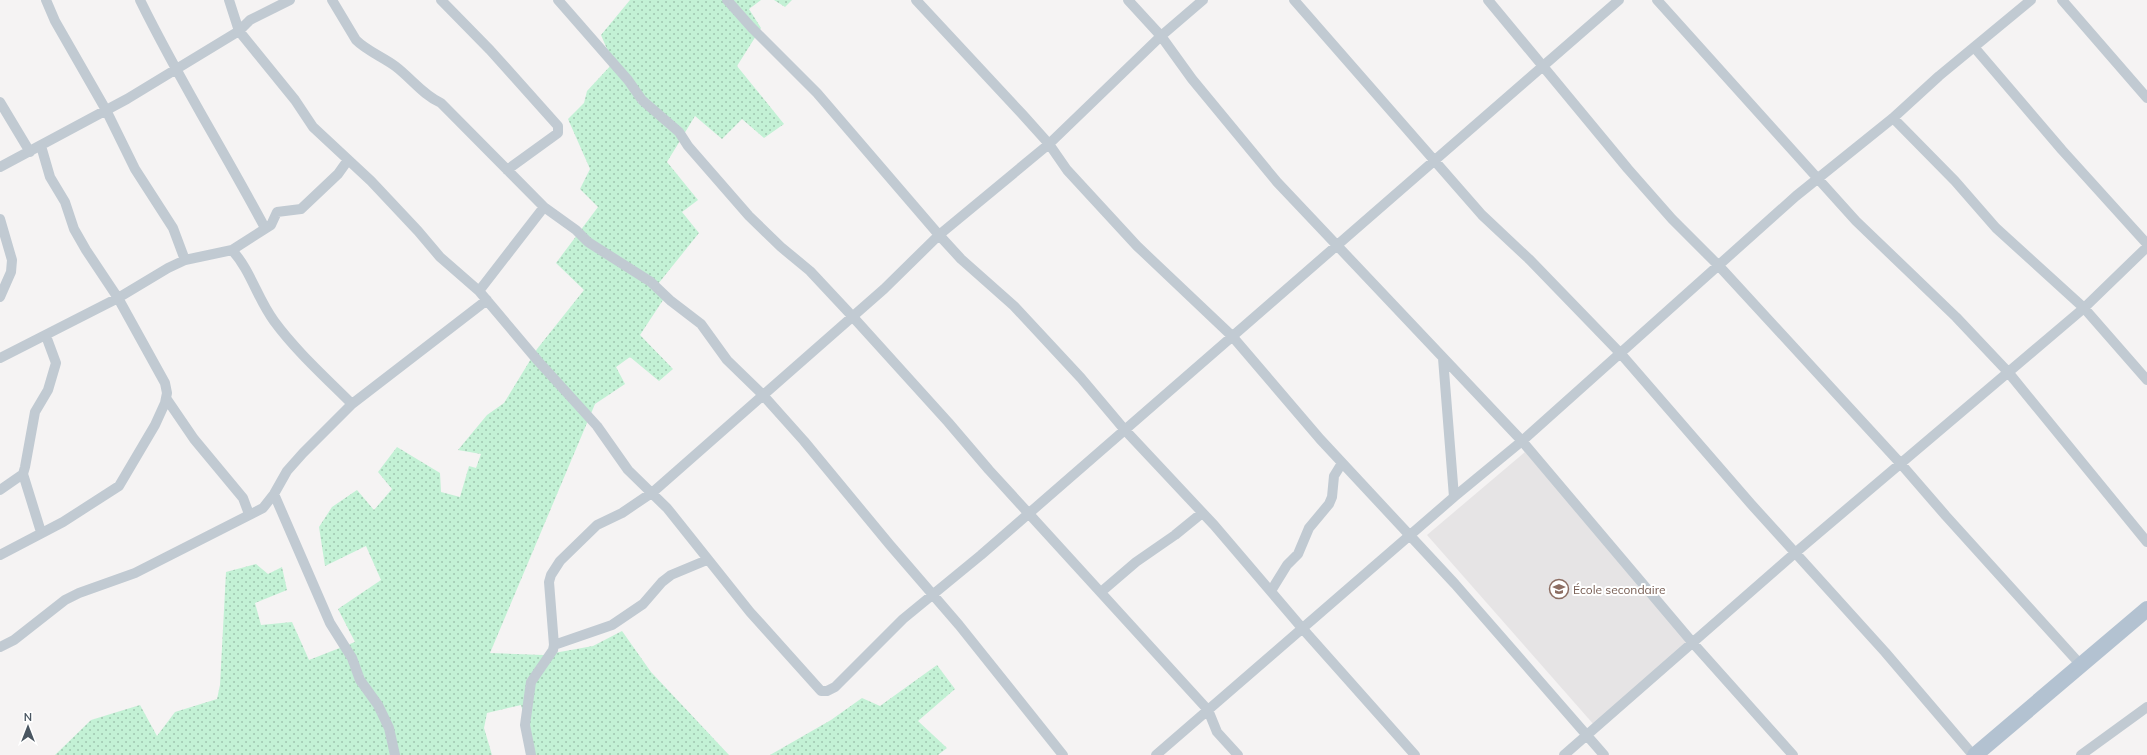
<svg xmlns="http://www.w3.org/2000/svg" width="2147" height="755" viewBox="0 0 2147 755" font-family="Mulish,sans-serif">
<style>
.education{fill:#e6e4e5}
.grass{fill:url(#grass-dots)}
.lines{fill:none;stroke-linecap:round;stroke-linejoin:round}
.street{stroke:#c1cad2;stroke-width:10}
.primary{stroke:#b3c2d1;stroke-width:16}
.labels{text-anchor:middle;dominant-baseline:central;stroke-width:4;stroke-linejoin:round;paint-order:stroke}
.education-label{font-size:12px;fill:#785e54;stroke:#fff;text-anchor:start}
</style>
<defs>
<pattern id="grass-dots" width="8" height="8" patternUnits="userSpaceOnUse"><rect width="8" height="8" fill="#c3f1d5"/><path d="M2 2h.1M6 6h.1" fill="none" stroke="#a0c6b0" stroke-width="1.8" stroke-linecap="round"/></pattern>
</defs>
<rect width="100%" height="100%" fill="#f5f3f3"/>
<path class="education" d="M1525,452L1691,642L1595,726L1427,535Z"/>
<path class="grass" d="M630,0H761L749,9L761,28L737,66L784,124L764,138L742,119L722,139L695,116L667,162L698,200L682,212L699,233L658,284L665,297L640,335L673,369L659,381L630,357L616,367L625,384L595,404L490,653L543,655L593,646L622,631L651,672L729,755H534L521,705L487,713L484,728L492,755H55L91,720L140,705L157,736L175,712L217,699L220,685L226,572L256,564L268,574L282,567L287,590L255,603L261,625L292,622L309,660L355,642L338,609L381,580L366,546L325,566L319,527L332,507L357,490L374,510L392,489L378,472L397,447L440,473L441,492L460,497L469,466L476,468L481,454L458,450L487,415L504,403L537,349L584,290L556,263L598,207L580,189L590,169L568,119L584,103L587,91L613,63L601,35Z
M774,0H792L785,7Z
M937,665L955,689L918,721L947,748L938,755H770L831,720L862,698L880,706Z"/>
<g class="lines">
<path class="street" d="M46,0L55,21L106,110L135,169L173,228L185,260
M140,0C178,78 224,151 265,228
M229,0L239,31L295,100L313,127L371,181L418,231L440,257L479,291L538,361L597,426L628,470L667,508L750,612L821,691H827L835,687L903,619L981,555L1619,0
M332,0L356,40C367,51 383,57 395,66C411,78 423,95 441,103L544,207L576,230L588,242L651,282L671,301L701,324L727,360L763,395L804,441L890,545L959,625L1063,755
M441,0L490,50L558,126V133L507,170
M558,0L628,80L642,100L679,132L688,146L749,216L781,247L810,271L853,317L948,422L989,470L1208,710L1217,732L1238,755
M727,0L751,27L817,93L939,235L961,259L1014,306L1081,378L1124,429L1214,525L1302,628L1415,755
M916,0L1023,115L1049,144L1067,170L1137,246L1232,336L1320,439L1455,584L1604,755
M1128,0L1161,36L1192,79L1277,182L1522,441L1692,642L1793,755
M1294,0L1482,215L1530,260L1621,354L1751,504L1885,652L1973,755
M1488,0L1628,169L1672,219L1719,266L1901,464L1946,516L2080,664
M1657,0L1856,221L1956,317L2008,372L2147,542
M2062,0L2147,98
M1974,47L2062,150L2147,244
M0,102L30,152
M1893,118L1955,181L1996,228L2084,308L2147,380
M0,167L127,99L239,31L250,20L290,0
M0,219L12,260L11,272L0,297
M232,250C251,271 257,298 274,321C296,351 325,377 352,404
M479,291L544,207
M0,358L118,298L168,268L185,260L232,250L271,225L277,212L301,209L338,174L348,160
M1443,358L1454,497
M166,398L194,439L243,498L249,514
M23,474L41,532
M0,490L23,474L25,467L35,412L48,390L56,363L46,336
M274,494L330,623L352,658L360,680L378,705L389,728L395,755
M0,555L63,522L119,486L155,425L165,403L167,393L165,383L118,298L86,250L74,229L65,202L50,177L41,146
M1271,591L1287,565L1298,554L1309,528L1329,504L1332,497L1334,476L1342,463
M1101,592L1136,562L1175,535L1202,513
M554,645L612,625L643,604L662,582L671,575L707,560
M0,647L14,640L65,600L79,593L135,573L263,508L274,494L287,471L303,453L352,404L487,300
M531,755L525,725L531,682L553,650L554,645L549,582L551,575L560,561L597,525L622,513L653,492L884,289L939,235L1049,144L1161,36L1203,0
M1156,755L1454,497L1522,441L1796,196L1893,118L1939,76L2031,0
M1564,755L1795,553L2084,308L2147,247
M2081,755L2147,707"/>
<path class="primary" d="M1975,755L2147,609"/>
</g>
<defs>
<symbol id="school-ring" viewBox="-11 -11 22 22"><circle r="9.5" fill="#fff" stroke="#8d6e63" stroke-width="1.5"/><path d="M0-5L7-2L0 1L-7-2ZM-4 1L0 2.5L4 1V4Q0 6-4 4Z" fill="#8d6e63"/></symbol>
</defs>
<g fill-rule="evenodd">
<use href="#school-ring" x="1548" y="578" width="22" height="22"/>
</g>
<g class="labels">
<g class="education-label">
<text x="1573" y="589">École secondaire</text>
</g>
</g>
<g transform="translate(28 727)" stroke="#ffffff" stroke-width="3" paint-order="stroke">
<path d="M0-3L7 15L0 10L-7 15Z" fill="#4a5661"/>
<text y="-6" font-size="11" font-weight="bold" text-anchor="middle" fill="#4a5661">N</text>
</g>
</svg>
